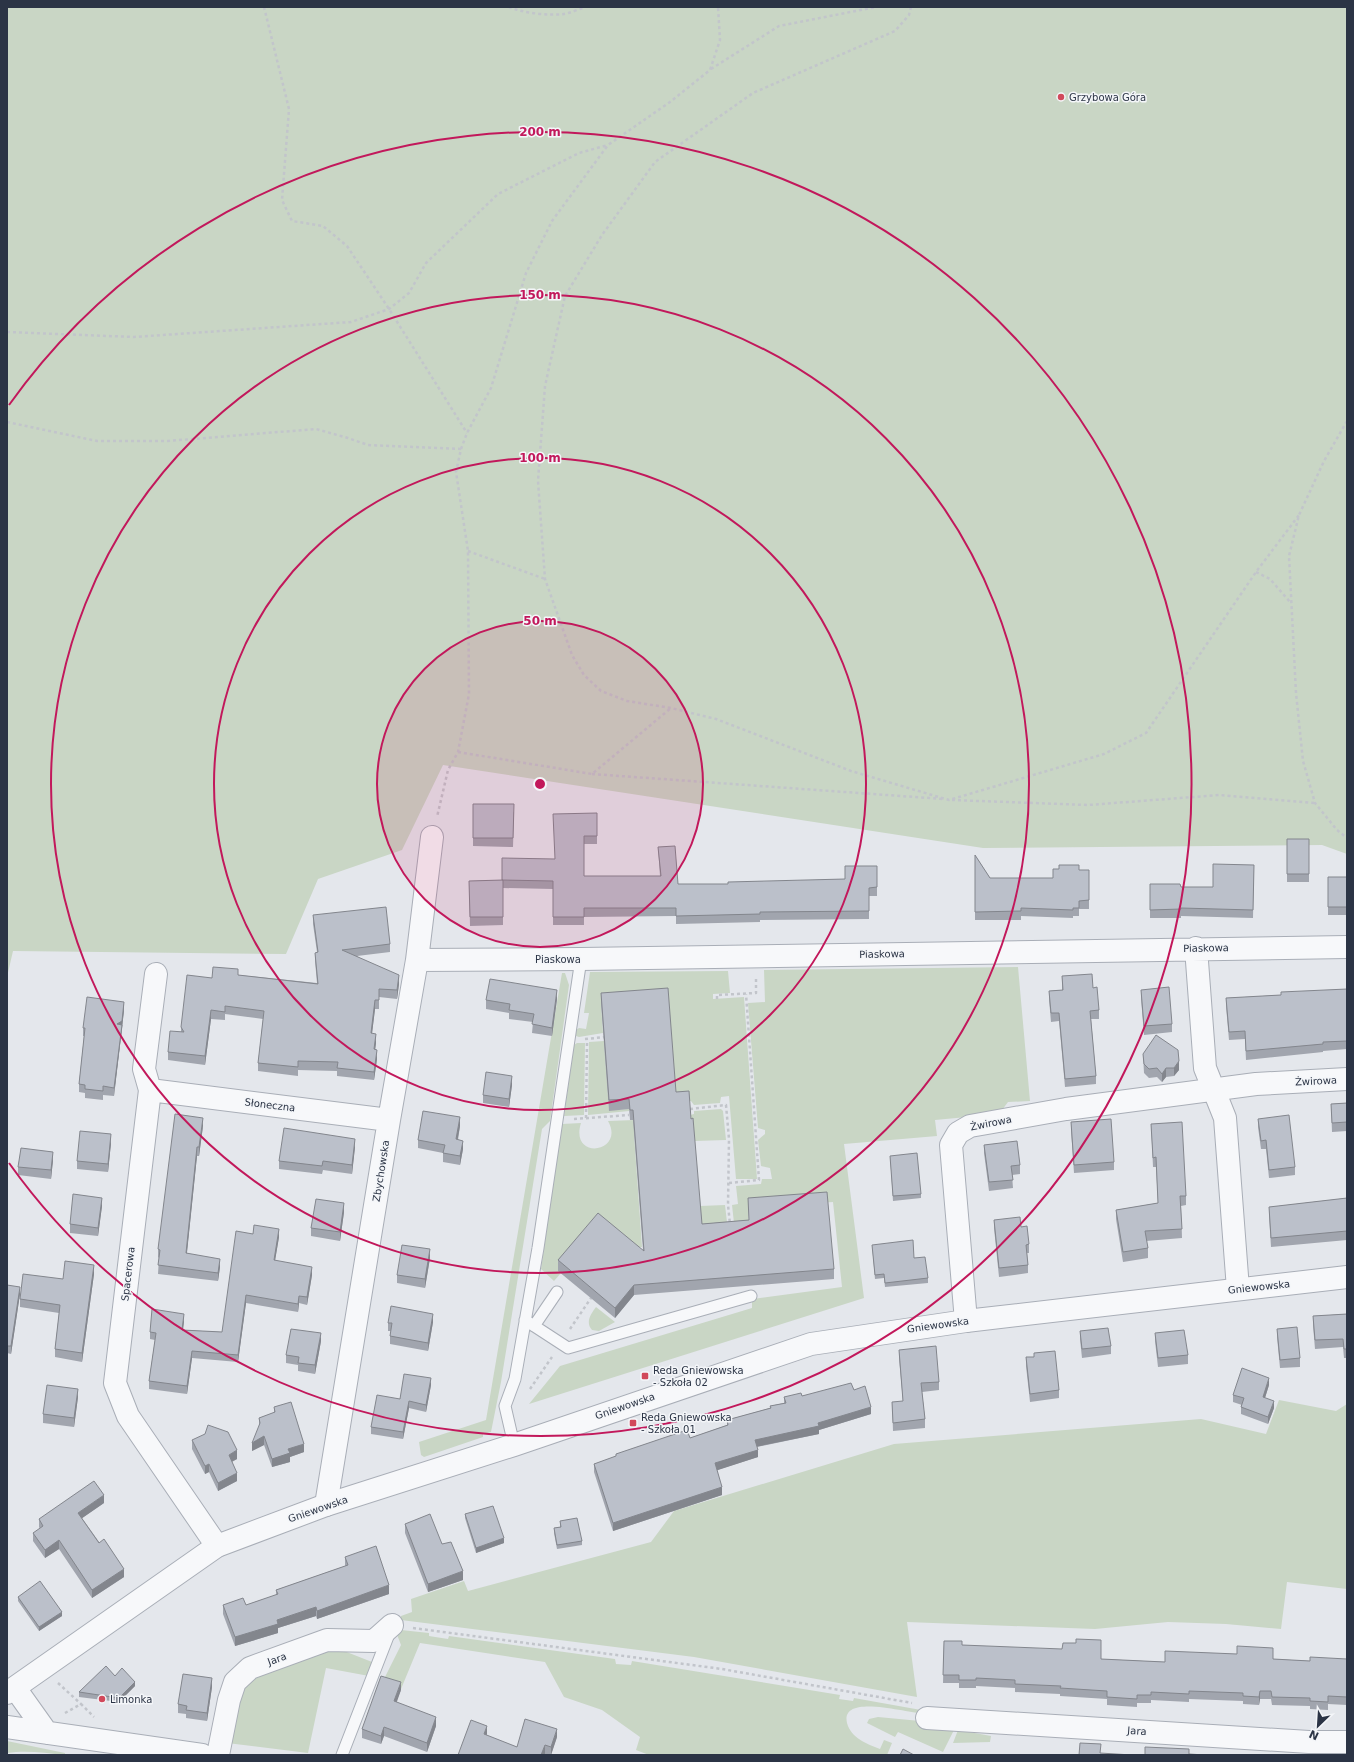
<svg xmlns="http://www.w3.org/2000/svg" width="1354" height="1762" viewBox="0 0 1354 1762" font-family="'DejaVu Sans',sans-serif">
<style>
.green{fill:#c9d6c5}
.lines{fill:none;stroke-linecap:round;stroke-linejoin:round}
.service-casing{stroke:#a9aeb7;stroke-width:13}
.minor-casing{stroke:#a9aeb7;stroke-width:24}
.tertiary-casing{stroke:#a9aeb7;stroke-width:24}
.path{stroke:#c2c5cb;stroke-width:2.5;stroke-dasharray:3 3;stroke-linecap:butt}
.service{stroke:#f7f8fa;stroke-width:11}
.minor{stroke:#f7f8fa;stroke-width:22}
.tertiary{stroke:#f7f8fa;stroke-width:22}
.wall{fill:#a1a5ae}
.shaded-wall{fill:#83868d}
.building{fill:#bbc0ca;stroke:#83868d}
.ring{fill:none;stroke:#c2185b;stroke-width:2}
.poi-dot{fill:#d1495b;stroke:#f4f6f9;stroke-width:1.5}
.labels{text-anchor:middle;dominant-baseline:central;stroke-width:3;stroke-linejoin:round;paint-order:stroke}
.poi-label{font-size:10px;fill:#2b3445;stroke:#f4f6f9;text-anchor:start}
.street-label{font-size:10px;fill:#2b3445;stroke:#f4f6f9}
.centre{fill:#c2185b;stroke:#f4f6f9;stroke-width:2}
.ring-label{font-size:12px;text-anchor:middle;font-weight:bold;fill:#c2185b;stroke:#f4f6f9;stroke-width:3;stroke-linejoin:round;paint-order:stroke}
</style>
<rect width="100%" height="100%" fill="#e4e7ec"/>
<path class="green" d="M7,7H1347V854L1322,845L983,848L443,765L402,850L318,879L286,954L13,951L7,977Z
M1018,967L1030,1101L1008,1102L999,1114L935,1120L937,1136L844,1144L864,1298L529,1404L560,1366L752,1308V1299L842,1287L833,1202L748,1208L749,1229L734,1223L732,1205L738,1204L736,1186L761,1184L762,1179H772L770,1168L761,1166L758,1140L765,1134V1130L758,1128L748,1003L765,1002L764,970Z
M728,971L730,993L713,994V999L744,997L757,1179H736L729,1096L721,1097L720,1103L694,1105L691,1101L676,1103L601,1003L603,1033L579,1037L576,1036V1030L579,1028L586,1029L589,1013H584L590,972Z
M562,973H565L569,985L550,1121L542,1129L501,1382L491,1432L483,1434V1437L424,1457L421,1455L419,1442L486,1420Z
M604,1041L609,1110L629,1109V1111L588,1115L589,1042Z
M577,1043H585L584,1115L564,1116L574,1045Z
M721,1109L723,1111L726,1140L695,1141L690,1115L694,1114V1111Z
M635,1120L634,1134L642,1247L628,1248L561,1273L554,1281L541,1269L562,1124L581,1123C569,1161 626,1153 608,1121Z
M725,1205L728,1231L703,1242L700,1206Z
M596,1307L615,1322L599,1331L592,1330C585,1322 591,1314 596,1307Z
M1279,1400L1336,1411L1347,1404V1589L1287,1582L1281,1629L1226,1624L1168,1622L1095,1629L907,1622L917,1697L694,1657L401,1620V1616L412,1612L411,1599L464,1581L468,1591L651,1542L674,1511L894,1444L1201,1419L1266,1434Z
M401,1630L429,1633V1636L448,1639L449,1636L615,1659L616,1664L631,1665L632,1661L840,1695L839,1699L853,1701L854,1698L921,1710V1713C906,1713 840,1693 847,1723C851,1738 867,1744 880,1749L884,1740L892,1743L887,1755H649L636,1750L640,1737L602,1710L564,1697L545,1662L420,1643L401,1689L382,1683L401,1645L396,1632Z
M334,1647L372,1662L369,1676L326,1668L308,1753L227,1743L232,1708L251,1676Z
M878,1717L920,1721L954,1730L943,1752L898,1732L895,1737L867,1723L869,1719Z
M958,1730L991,1736L990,1742L953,1743Z
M7,1741L65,1753V1755C45,1753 27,1750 7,1753Z"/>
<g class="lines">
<defs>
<path id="service" d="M525,1320L568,1348L751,1296
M534,1326L557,1292
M514,1445L505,1406L515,1379L538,1248L581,959
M342,1755L389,1634"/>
<path id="minor" d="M1196,948L1205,1068L1225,1118L1238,1289
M417,960L581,959L1347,947
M156,974L144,1069L150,1090L115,1383L128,1416L217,1546
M150,1090L389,1120
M966,1321L951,1145L958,1133L970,1126L1066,1109L1256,1084L1347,1079
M326,1505L389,1120L417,960L432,837
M15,1688L47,1733
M927,1718L1309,1742H1347
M7,1727L202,1755
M218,1755L229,1700L235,1682L250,1668L327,1640L374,1641L392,1625"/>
<path id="tertiary" d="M7,1693L217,1546L326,1505L514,1445L811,1344L966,1321L1347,1277"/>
</defs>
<use href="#service" class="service-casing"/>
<use href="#minor" class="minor-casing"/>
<use href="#tertiary" class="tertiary-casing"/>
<path class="path" d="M264,7L289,109L282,200L292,221L323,226L347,246L389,309L467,433
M509,7C523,13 549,16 564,14C571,13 579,9 585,7
M911,7L909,15L895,31L753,93L655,162L602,235L565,296L545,386L538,481L545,579L572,655L584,675L601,691L627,701L671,708L716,719L851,771L949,800L1104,754L1146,733L1256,572L1299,515
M711,69L779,26L876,7
M7,332L134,337L351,322L389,309L409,293L426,263L498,194L579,153L608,145
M1347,421L1324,461L1299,515L1289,556L1296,693L1303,761L1315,803L1337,830L1347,838
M7,422L97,441H168L316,429L348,438L368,445L461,449L456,472L468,551L469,694L458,752L448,770L437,817
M461,449L467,433L491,388L526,273L552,221L608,145L670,102L710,70L720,40L718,7
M468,551L545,579
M1256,572L1270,579L1290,602
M458,752L592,774L671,708
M592,774L943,799
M952,800L1088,805L1220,795L1315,803
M717,999V995L756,993V979
M585,1039L606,1037
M690,1109L726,1105L729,1139L728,1205L730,1224
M586,1118L587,1043
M574,1119L629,1115
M729,1183L759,1180L746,994
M570,1329L591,1298
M530,1389L552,1357
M413,1628L722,1669L912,1703
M58,1683L81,1704
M65,1713L81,1704L94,1717"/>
<use href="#service" class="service"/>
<use href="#minor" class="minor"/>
<use href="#tertiary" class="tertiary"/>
</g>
<path class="wall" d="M473,804L514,812L513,847L473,846Z
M597,813V844H584V876H660L658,847L678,884H728L845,879L877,866V896H869V919L760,920V922L676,924V916L584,917V925H553V889L503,888V925L470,926L469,881L502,880L555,859Z
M1287,839H1309V882H1287Z
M975,855L990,878H1053L1079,870H1089V909H1079V916H1073V918L1021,916V920H975Z
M1254,865L1253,918L1181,916V918H1150V884L1181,887H1213Z
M1328,877H1347V915H1328Z
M313,915L390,944V952L357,956L399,984L397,999L379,997V1009H375L372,1033L376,1043L375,1050L377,1059L374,1080L337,1076V1071L298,1070V1076L258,1071V1063L263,1019L225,1014V1020L211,1019L205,1065L168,1060V1052L181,1032V1027L212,978L238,975L317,983L315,961V953L317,952L313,924Z
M1062,976L1093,988L1099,1010V1019H1091L1096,1076V1084L1065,1087L1059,1021L1051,1022L1049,999V991L1062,990Z
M1347,989V1049L1323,1051V1052L1246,1060L1245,1039L1229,1040L1226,1006V998L1281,995Z
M1141,990L1172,1024V1032L1144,1035L1141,998Z
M601,993L676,1092L691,1119L702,1224L749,1220L748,1198L834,1269V1279L634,1295L615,1318L558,1271V1260L643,1250L633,1120H630L629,1109L609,1111L601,1003Z
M557,999L552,1036L532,1033L533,1022L509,1019V1013L486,1009V1000Z
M124,1010L114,1096L103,1095V1100L85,1098V1093L79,1092V1084L84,1036H83V1028Z
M1143,1054L1179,1070L1174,1076L1166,1077L1162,1082L1157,1077L1149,1078L1144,1073Z
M512,1085L509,1107L483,1103V1095Z
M1347,1103V1131L1332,1132L1331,1104Z
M1258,1119L1295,1167V1175L1269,1178L1266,1149H1261L1258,1127Z
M1071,1122L1114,1162V1170L1074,1173L1071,1130Z
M1151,1124L1186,1196V1205L1181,1206L1182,1238L1146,1241L1148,1248V1258L1123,1262L1116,1219V1210L1158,1203L1156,1167H1153Z
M203,1126L199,1156H197L187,1253L220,1267L218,1281L158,1274L159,1258L158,1257V1249Z
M460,1126L458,1140L463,1149L460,1165L443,1162V1153L418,1148V1140Z
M111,1143L108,1172L77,1169V1161Z
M984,1145L1020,1165V1174L1012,1175L1013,1188L989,1191L984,1153Z
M355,1147L352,1174L323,1170L322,1174L279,1169V1161Z
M890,1156L921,1194V1198L893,1201Z
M53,1160L51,1179L18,1175V1167Z
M1347,1198V1240L1271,1247L1269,1215V1207Z
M102,1206L98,1236L70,1233V1224Z
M344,1212L340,1241L311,1236V1228Z
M994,1220L1021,1227L1029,1244V1253H1027L1028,1265V1273L999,1277L994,1228Z
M253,1234L279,1237L275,1260L312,1275L307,1305L299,1303L298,1312L246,1303L238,1362L192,1358L187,1394L149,1389V1381L155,1340L150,1339V1332L184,1321L183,1330L222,1332Z
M872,1245L914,1258L928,1278V1283L885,1287L884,1278L875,1279Z
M430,1258L425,1288L397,1283V1275Z
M94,1274L82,1362L55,1357V1349L59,1313L20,1307V1299L63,1279Z
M7,1285L20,1294L11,1354L7,1353Z
M1347,1314V1358H1344L1343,1347L1315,1349L1313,1325V1316Z
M433,1322L428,1351L390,1344V1336L391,1331H388V1323Z
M1277,1329L1300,1358V1367L1280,1368L1277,1337Z
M1080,1331L1111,1346V1354L1082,1358L1080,1339Z
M1155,1333L1188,1355V1364L1158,1367L1155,1341Z
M321,1341L315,1374L298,1371V1365L286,1363V1355Z
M899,1350L939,1382V1390L922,1392L925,1419V1428L893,1431L892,1402H903L899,1358Z
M1026,1357H1034L1059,1390V1398L1030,1402L1026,1366Z
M431,1385L426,1412L409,1408L403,1439L371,1434V1427L400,1399Z
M1269,1385L1265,1398L1274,1408L1268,1424L1241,1414V1407L1242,1405L1233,1402V1395Z
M854,1390L871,1414L819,1430V1434L757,1447L758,1457L717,1470L722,1495L613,1531L594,1472V1464L616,1457V1454L690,1438L727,1425V1420L770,1408V1406L784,1403V1397L802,1396Z
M78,1397L74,1427L43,1423V1414Z
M274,1407L304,1452L290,1457V1462L272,1467L264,1445L252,1451L259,1427V1418L274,1413Z
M192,1440L237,1459L232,1462L237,1481L218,1491L209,1472L205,1474L192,1449Z
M104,1503L82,1518L124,1577L92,1598L59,1549L45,1558L33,1541V1533L40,1529L39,1527V1519Z
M465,1514L504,1543L476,1553L465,1518Z
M560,1521L582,1541V1545L557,1549L554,1533V1528L560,1527Z
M405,1524L442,1544L463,1580L428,1592L405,1533Z
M345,1557L389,1594L317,1619L316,1616L278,1628V1633L235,1646L223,1614V1605H246L276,1595V1590L345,1566Z
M18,1597L62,1616L39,1631L18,1601Z
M944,1641L962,1645L1101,1659L1165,1662L1273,1659L1310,1661L1347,1659V1705L1328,1704V1710L1310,1709V1706L1272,1705L1271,1699H1260L1259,1705L1243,1704V1701L1189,1699V1702L1151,1700V1703H1137V1707L1107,1705V1699L1060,1696V1694L1015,1692V1688L976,1686V1688H959V1683H943Z
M115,1676L135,1686L119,1702L79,1697V1692Z
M212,1687L207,1721L186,1718V1714L178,1713V1704Z
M401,1690L396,1702L436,1726L427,1752L384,1736L381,1744L362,1738V1729Z
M487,1734V1736L517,1747L557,1737L551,1755L545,1754L458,1755Z"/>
<path class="shaded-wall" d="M399,975V984L397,999V990Z
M557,990V999L552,1036V1028Z
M375,1000V1009L371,1042V1033Z
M124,1002V1010L122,1029L114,1096L117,1024Z
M211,1010V1019L205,1065V1056Z
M376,1034V1043L374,1058V1049Z
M377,1050V1059L374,1080V1072Z
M1179,1061V1070L1174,1076V1068Z
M1166,1068V1077L1162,1082V1074Z
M512,1076V1085L509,1107V1099Z
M460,1117V1126L456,1148V1139Z
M203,1118V1126L199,1156V1147Z
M111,1134V1143L108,1172V1164Z
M355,1139V1147L352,1174V1165Z
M463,1141V1149L460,1165V1156Z
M197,1147V1156L186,1261V1253Z
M53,1152V1160L51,1179V1170Z
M102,1198V1206L98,1236V1228Z
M344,1203V1212L340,1241V1232Z
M279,1229V1237L274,1267V1260Z
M430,1249V1258L425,1288V1279Z
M220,1259V1267L218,1281V1273Z
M94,1265V1274L82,1362V1353Z
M312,1267V1275L307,1305V1297Z
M634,1285V1295L615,1318V1308Z
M20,1287V1294L11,1354V1346Z
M246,1295V1303L238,1362V1355Z
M299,1296V1303L298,1312V1304Z
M184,1314V1321L182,1337V1330Z
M433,1314V1322L428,1351V1343Z
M321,1333V1341L315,1374V1365Z
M192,1351V1358L187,1394V1386Z
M431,1378V1385L426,1412V1405Z
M1269,1378V1385L1263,1404V1397Z
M78,1389V1397L74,1427V1418Z
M409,1401V1408L403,1439V1432Z
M1274,1401V1408L1268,1424V1417Z
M871,1407V1414L819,1430V1434L755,1447V1440L818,1423Z
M264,1436V1445L252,1451V1443Z
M304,1444V1452L290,1457V1462L272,1467V1459L288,1449Z
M237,1450V1459L229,1463V1455Z
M758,1450V1457L715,1471V1463Z
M209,1464V1472L205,1474V1466Z
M237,1473V1481L218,1491V1483Z
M722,1487V1495L613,1531V1523Z
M104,1495V1503L78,1521V1513Z
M504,1538V1543L476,1553V1548Z
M59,1540V1549L45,1558V1550Z
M124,1569V1577L92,1598V1590Z
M463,1571V1580L428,1592V1584Z
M389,1585V1594L317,1619V1611Z
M316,1607V1616L278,1628V1633L235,1646V1637L277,1620Z
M62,1612V1616L39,1631V1627Z
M212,1678V1687L207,1721V1713Z
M135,1682V1686L119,1702V1698Z
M401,1682V1690L394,1710V1701Z
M1260,1691V1699L1259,1705V1697Z
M436,1717V1726L427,1752V1743Z
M487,1726V1734L484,1743V1734Z
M384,1727V1736L381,1744V1736Z
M557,1729V1737L551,1755V1747Z
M545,1745V1754L544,1755H541Z"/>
<path class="building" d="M473,804H514L513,838H473Z
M597,813V836H584V876H661L658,847L675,846L678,884H728V882L845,879V866H877V887L869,888V911L760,912V914L676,916V908H584V917H553V881L502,880V858L555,859L553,814Z
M1287,839H1309V874H1287Z
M975,855L990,878H1053V869H1059V865H1079V870H1089V900L1079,901V908H1073V910L1021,908V911L975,912Z
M1213,864L1254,865L1253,910L1181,908V909L1150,910V884H1180L1181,887H1213Z
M1328,877H1347V907H1328Z
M503,880V917H470L469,881Z
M386,907L390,944L342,950L399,975L397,990L379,989V1000H375L371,1033L376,1034L374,1049L377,1050L374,1072L337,1068L338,1062L298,1061V1067L258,1063L264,1011L225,1006V1012L211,1010L205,1056L168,1052L170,1031L184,1032L181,1027L187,975L212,978L213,967L238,969V975L318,984L315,953L318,952L313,915Z
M1092,974L1093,988L1097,987L1099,1010L1090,1011L1096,1076L1065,1079L1059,1013H1051L1049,991L1063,990L1062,976Z
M490,979L557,990L552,1028L532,1024L534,1014L509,1010L510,1004L486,1000Z
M1169,987L1172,1024L1144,1026L1141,990Z
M668,988L676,1092L689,1091L691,1119L693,1118L702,1224L749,1220L748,1198L827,1192L834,1269L634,1285L615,1308L558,1260L598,1213L644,1251L633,1110H630L629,1099L609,1100L601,993Z
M1347,989V1041L1323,1042V1044L1246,1051L1245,1031L1229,1032L1226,998L1281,995V992Z
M87,997L124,1002L122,1021L117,1024L122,1025L114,1088L103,1086V1091L85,1089V1085L79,1084L85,1028H83Z
M1156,1035L1178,1050L1179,1061L1174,1068H1166L1162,1074L1157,1068L1149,1069L1144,1064L1143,1054Z
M486,1072L512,1076L509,1099L483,1095Z
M1347,1103V1122L1332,1123L1331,1104Z
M423,1111L460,1117L456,1139L463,1141L460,1156L443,1153L445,1145L418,1140Z
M175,1114L203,1118L199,1147H197L186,1253L220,1259L218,1273L158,1265L160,1250L158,1249Z
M1289,1115L1295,1167L1269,1170L1266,1140L1261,1141L1258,1119Z
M1111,1119L1114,1162L1074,1165L1071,1122Z
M1182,1122L1186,1196H1180L1182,1229L1145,1231L1148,1248L1123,1252L1116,1210L1158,1203L1156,1157L1153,1158L1151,1124Z
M284,1128L355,1139L352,1165L323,1161L322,1166L279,1161Z
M80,1131L111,1134L108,1164L77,1161Z
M1017,1141L1020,1165L1011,1166L1013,1180L989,1182L984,1145Z
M21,1148L53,1152L51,1170L18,1167Z
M917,1153L921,1194L893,1196L890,1156Z
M73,1194L102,1198L98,1228L70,1224Z
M1347,1198V1231L1271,1238L1269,1207Z
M316,1199L344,1203L340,1232L311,1228Z
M1020,1217L1021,1227L1027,1226L1029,1244L1026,1245L1028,1265L999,1268L994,1220Z
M254,1225L279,1229L274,1260L312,1267L307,1297L299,1296L298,1304L246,1295L238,1355L192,1351L187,1386L149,1381L156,1333L150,1332L152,1309L184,1314L182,1330L222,1332L236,1231L253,1234Z
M913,1240L914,1258L925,1257L928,1278L885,1283L884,1274L875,1275L872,1245Z
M402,1245L430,1249L425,1279L397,1275Z
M65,1261L94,1265L82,1353L55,1349L60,1305L20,1299L23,1274L63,1279Z
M7,1285L20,1287L11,1346H7Z
M391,1306L433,1314L428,1343L390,1336L392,1323H388Z
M1347,1314V1349H1344L1343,1339L1315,1340L1313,1316Z
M1297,1327L1300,1358L1280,1360L1277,1329Z
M1108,1328L1111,1346L1082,1349L1080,1331Z
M291,1329L321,1333L315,1365L298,1363L299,1357L286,1355Z
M1184,1330L1188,1355L1158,1358L1155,1333Z
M936,1346L939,1382L921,1383L925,1419L893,1423L892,1402L903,1401L899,1350Z
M1055,1351L1059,1390L1030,1394L1026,1357H1034V1353Z
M1242,1368L1269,1378L1263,1397L1274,1401L1268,1417L1241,1407L1244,1398L1233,1395Z
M404,1374L431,1378L426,1405L409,1401L403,1432L371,1427L377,1395L400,1399Z
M851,1383L854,1390L865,1386L871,1407L818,1423L819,1426L755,1440L758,1450L715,1463L722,1487L613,1523L594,1464L616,1456V1454L687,1430L690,1438L728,1425L727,1420L771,1408L770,1406L786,1403L784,1397L801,1393L802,1396Z
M47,1385L78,1389L74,1418L43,1414Z
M291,1402L304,1444L288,1449L290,1453L272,1459L264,1436L252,1443L260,1423L259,1418L275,1412L274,1407Z
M208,1425L228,1432L237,1450L229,1455L237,1473L218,1483L209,1464L205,1466L192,1440L205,1434Z
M94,1481L104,1495L78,1513L99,1543L104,1539L124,1569L92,1590L59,1540L45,1550L33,1533L43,1526L39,1519Z
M493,1506L504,1538L476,1548L465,1514Z
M430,1514L442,1544L451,1542L463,1571L428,1584L405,1524Z
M577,1518L582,1541L557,1545L554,1528L561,1527L560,1521Z
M376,1546L389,1585L317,1611L316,1607L277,1620L278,1624L235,1637L223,1605L243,1598L246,1605L278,1594L276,1590L348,1565L345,1557Z
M40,1581L62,1612L39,1627L18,1597Z
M1076,1639L1101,1640V1659L1165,1662V1651L1237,1654V1646L1273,1648V1659L1310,1661V1657L1347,1659V1697L1328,1696V1702L1310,1701V1698L1272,1697L1271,1691H1260L1259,1697L1243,1696V1693L1189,1691V1694L1151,1692V1695H1137V1699L1107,1697V1691L1060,1688L1061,1686L1015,1684V1680L976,1678V1680H959V1675H943L944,1641H962V1645L1062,1649L1063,1643H1076Z
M106,1666L115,1676L122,1668L135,1682L119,1698L79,1692Z
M183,1674L212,1678L207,1713L186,1710L187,1706L178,1704Z
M381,1676L401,1682L394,1701L436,1717L427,1743L384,1727L381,1736L362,1729Z
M525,1719L557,1729L551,1747L545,1745L541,1755H458L471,1720L487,1726L484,1734L517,1747Z
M1080,1743L1101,1744L1100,1753L1132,1755H1079Z
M1145,1747L1189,1749V1754L1205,1755H1145Z
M903,1749L914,1755H900Z"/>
<circle cx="540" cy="784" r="163" fill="#c2185b" fill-opacity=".12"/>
<g class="ring">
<circle cx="540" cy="784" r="163"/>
<circle cx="540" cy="784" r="326"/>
<circle cx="540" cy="784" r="489"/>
<path d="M9 405A652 652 0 1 1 9 1163"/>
</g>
<g class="poi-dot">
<circle cx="1061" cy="97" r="4"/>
<rect x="641" y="1372" width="8" height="8" rx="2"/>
<rect x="629" y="1419" width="8" height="8" rx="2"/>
<circle cx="102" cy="1699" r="4"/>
</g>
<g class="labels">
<g class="poi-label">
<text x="1069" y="97">Grzybowa Góra</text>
<text x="653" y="1370">Reda Gniewowska<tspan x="653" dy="12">- Szkoła 02</tspan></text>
<text x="641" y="1417">Reda Gniewowska<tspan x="641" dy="12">- Szkoła 01</tspan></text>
<text x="110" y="1699">Limonka</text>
</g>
<g class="street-label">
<text transform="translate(1206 948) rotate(-1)">Piaskowa</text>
<text transform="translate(882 954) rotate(-1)">Piaskowa</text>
<text x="558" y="959">Piaskowa</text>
<text transform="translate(1316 1081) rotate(-3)">Żwirowa</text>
<text transform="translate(270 1105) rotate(7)">Słoneczna</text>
<text transform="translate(991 1123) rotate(-11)">Żwirowa</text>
<text transform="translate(381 1171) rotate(-81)">Zbychowska</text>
<text transform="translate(128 1274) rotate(-83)">Spacerowa</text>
<text transform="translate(1259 1287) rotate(-6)">Gniewowska</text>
<text transform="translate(938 1325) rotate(-8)">Gniewowska</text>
<text transform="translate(625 1406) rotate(-19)">Gniewowska</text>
<text transform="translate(318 1509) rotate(-19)">Gniewowska</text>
<text transform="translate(277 1659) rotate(-20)">Jara</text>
<text transform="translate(1137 1731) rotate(4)">Jara</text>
</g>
</g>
<circle cx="540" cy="784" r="6" class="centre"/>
<g class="ring-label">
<text x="540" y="136">200 m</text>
<text x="540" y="299">150 m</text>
<text x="540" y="462">100 m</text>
<text x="540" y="625">50 m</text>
</g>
<rect width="1354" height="1762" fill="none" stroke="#2b3445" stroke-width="16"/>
<g transform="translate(1318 1726) rotate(205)" stroke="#f4f6f9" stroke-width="3" paint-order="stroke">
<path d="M0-3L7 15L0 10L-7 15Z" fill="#2b3445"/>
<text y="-6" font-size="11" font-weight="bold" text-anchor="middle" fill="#2b3445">N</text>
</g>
</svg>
